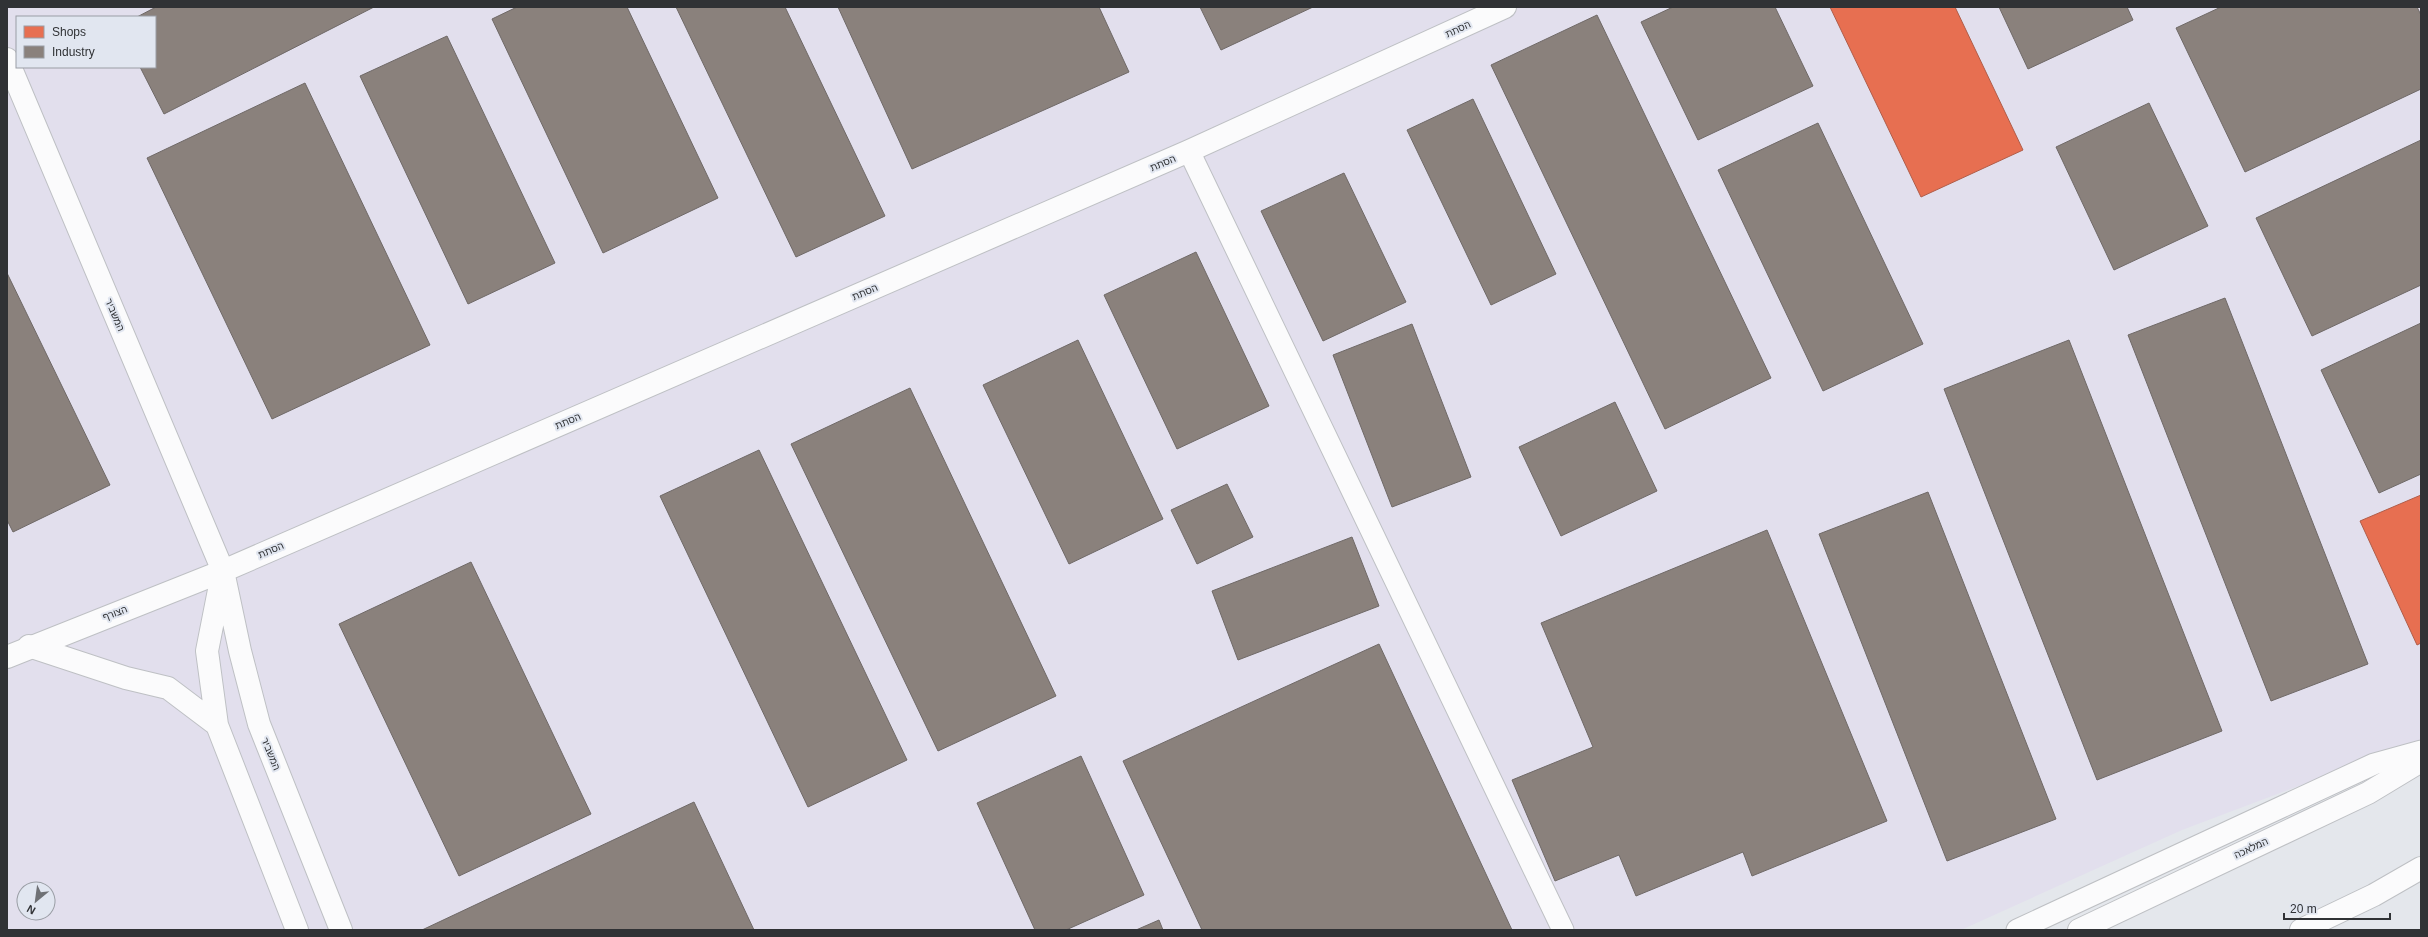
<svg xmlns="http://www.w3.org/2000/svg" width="2428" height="937" viewBox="0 0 2428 937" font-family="Arial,'Noto Sans Hebrew',sans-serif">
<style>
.industrial{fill:#e2dfed;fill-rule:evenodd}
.shops{fill:#e76f51;stroke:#b05d49}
.industry{fill:#8a817c;stroke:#6f6967}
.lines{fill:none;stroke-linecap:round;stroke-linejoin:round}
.service-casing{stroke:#bec0c4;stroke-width:23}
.minor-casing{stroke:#bec0c4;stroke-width:24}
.tertiary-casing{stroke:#bec0c4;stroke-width:24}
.secondary-casing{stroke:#bec0c4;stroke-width:24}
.service{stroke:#fbfbfc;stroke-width:21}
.minor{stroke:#fbfbfc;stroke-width:22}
.tertiary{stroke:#fbfbfc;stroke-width:22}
.secondary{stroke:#fbfbfc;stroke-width:22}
.labels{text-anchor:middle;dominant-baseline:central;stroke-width:4;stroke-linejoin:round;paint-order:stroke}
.street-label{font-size:10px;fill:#303235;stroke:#e1e6f0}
</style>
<rect width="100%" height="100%" fill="#e4e7ec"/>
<path class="industrial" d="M7,7H2421V740L2182,830L1961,930H7ZM17,17H155V67H17ZM24,889H48V913H24Z"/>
<path class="shops" d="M1830,7H1955L2023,150L1921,197Z
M2421,495V643L2417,645L2360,521Z"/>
<path class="industry" d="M156,7H374L164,114L140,67H155V17H137Z
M517,7H627L718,198L603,253L492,19Z
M676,7H785L885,216L796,257Z
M838,7H1099L1129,72L912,169Z
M1200,7H1313L1221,50Z
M1673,7H1775L1813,86L1698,140L1641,22Z
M1999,7H2127L2133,20L2028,69Z
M2221,7H2417L2421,15V89L2245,172L2176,28Z
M1597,15L1771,378L1665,429L1491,65Z
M447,36L555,263L468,304L360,76Z
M305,83L430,345L272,419L147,158Z
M1473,99L1556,274L1491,305L1407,130Z
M2149,103L2208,226L2114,270L2056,147Z
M1818,123L1923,344L1823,391L1718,170Z
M2421,140V285L2312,336L2256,218Z
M1344,173L1406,302L1323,341L1261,211Z
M1196,252L1269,406L1177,449L1104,295Z
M7,273L110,485L13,532L7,520Z
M2225,298L2368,664L2271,701L2128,335Z
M2421,323V474L2379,493L2321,370Z
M1412,324L1471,477L1392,507L1333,355Z
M1078,340L1163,519L1069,564L983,385Z
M2069,340L2222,731L2097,780L1944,389Z
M910,388L1056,696L938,751L791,444Z
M1615,402L1657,491L1561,536L1519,447Z
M759,450L907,760L808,807L660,496Z
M1227,484L1253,537L1197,564L1171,510Z
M1928,492L2056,819L1947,861L1819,534Z
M1767,530L1887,821L1752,876L1743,852L1636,896L1619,855L1555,881L1512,780L1593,747L1541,623Z
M1352,537L1379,606L1238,660L1212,591Z
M471,562L591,814L459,876L339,624Z
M1379,644L1512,930H1202L1123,761Z
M1081,756L1144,895L1066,930H1035L977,803Z
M694,802L754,930H422Z
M1159,920L1163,930H1136Z"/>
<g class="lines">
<defs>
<path id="service" d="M1189,151L1563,930
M2017,930L2374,764L2421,751"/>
<path id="minor" d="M7,657L223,571L1189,151L1505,7"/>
<path id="tertiary" d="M7,59L223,571L240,651L259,724L341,930
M221,580L207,651L217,725L297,930
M29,646L126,678L168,688L217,725"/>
<path id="secondary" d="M2079,930L2368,793L2421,761
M2301,930L2374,895L2421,868"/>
</defs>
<use href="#service" class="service-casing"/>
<use href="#minor" class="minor-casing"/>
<use href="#tertiary" class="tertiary-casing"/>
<use href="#secondary" class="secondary-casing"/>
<use href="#service" class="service"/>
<use href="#minor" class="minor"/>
<use href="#tertiary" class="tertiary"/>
<use href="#secondary" class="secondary"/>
</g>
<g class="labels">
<g class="street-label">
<text transform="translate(1458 29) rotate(-25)">הסתת</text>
<text transform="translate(1163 163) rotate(-23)">הסתת</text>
<text transform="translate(865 292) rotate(-23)">הסתת</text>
<text transform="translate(115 315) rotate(67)">המשביר</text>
<text transform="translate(568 421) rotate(-23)">הסתת</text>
<text transform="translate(271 550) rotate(-23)">הסתת</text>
<text transform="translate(115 613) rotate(-21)">הצורף</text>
<text transform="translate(271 754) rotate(68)">המשביר</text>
<text transform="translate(2251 848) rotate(-25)">המלאכה</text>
</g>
</g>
<rect width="2428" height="937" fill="none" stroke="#303235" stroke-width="16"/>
<rect x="16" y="16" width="140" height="52" fill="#e1e6f0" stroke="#9a9ea5"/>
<rect x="24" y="26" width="20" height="12" fill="#e76f51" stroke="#9a9ea5"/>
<text x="52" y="36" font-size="12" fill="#303235">Shops</text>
<rect x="24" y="46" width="20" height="12" fill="#8a817c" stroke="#9a9ea5"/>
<text x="52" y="56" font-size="12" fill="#303235">Industry</text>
<g transform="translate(36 901) rotate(209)"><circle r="19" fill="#e1e6f0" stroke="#9a9ea5"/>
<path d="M0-3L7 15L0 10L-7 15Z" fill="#6f7175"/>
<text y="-6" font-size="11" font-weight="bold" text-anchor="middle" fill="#303235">N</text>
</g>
<path d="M2284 913v6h106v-6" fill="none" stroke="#303235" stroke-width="2"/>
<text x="2290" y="913" font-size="12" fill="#303235" stroke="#e1e6f0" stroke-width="3" paint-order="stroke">20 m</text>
</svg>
